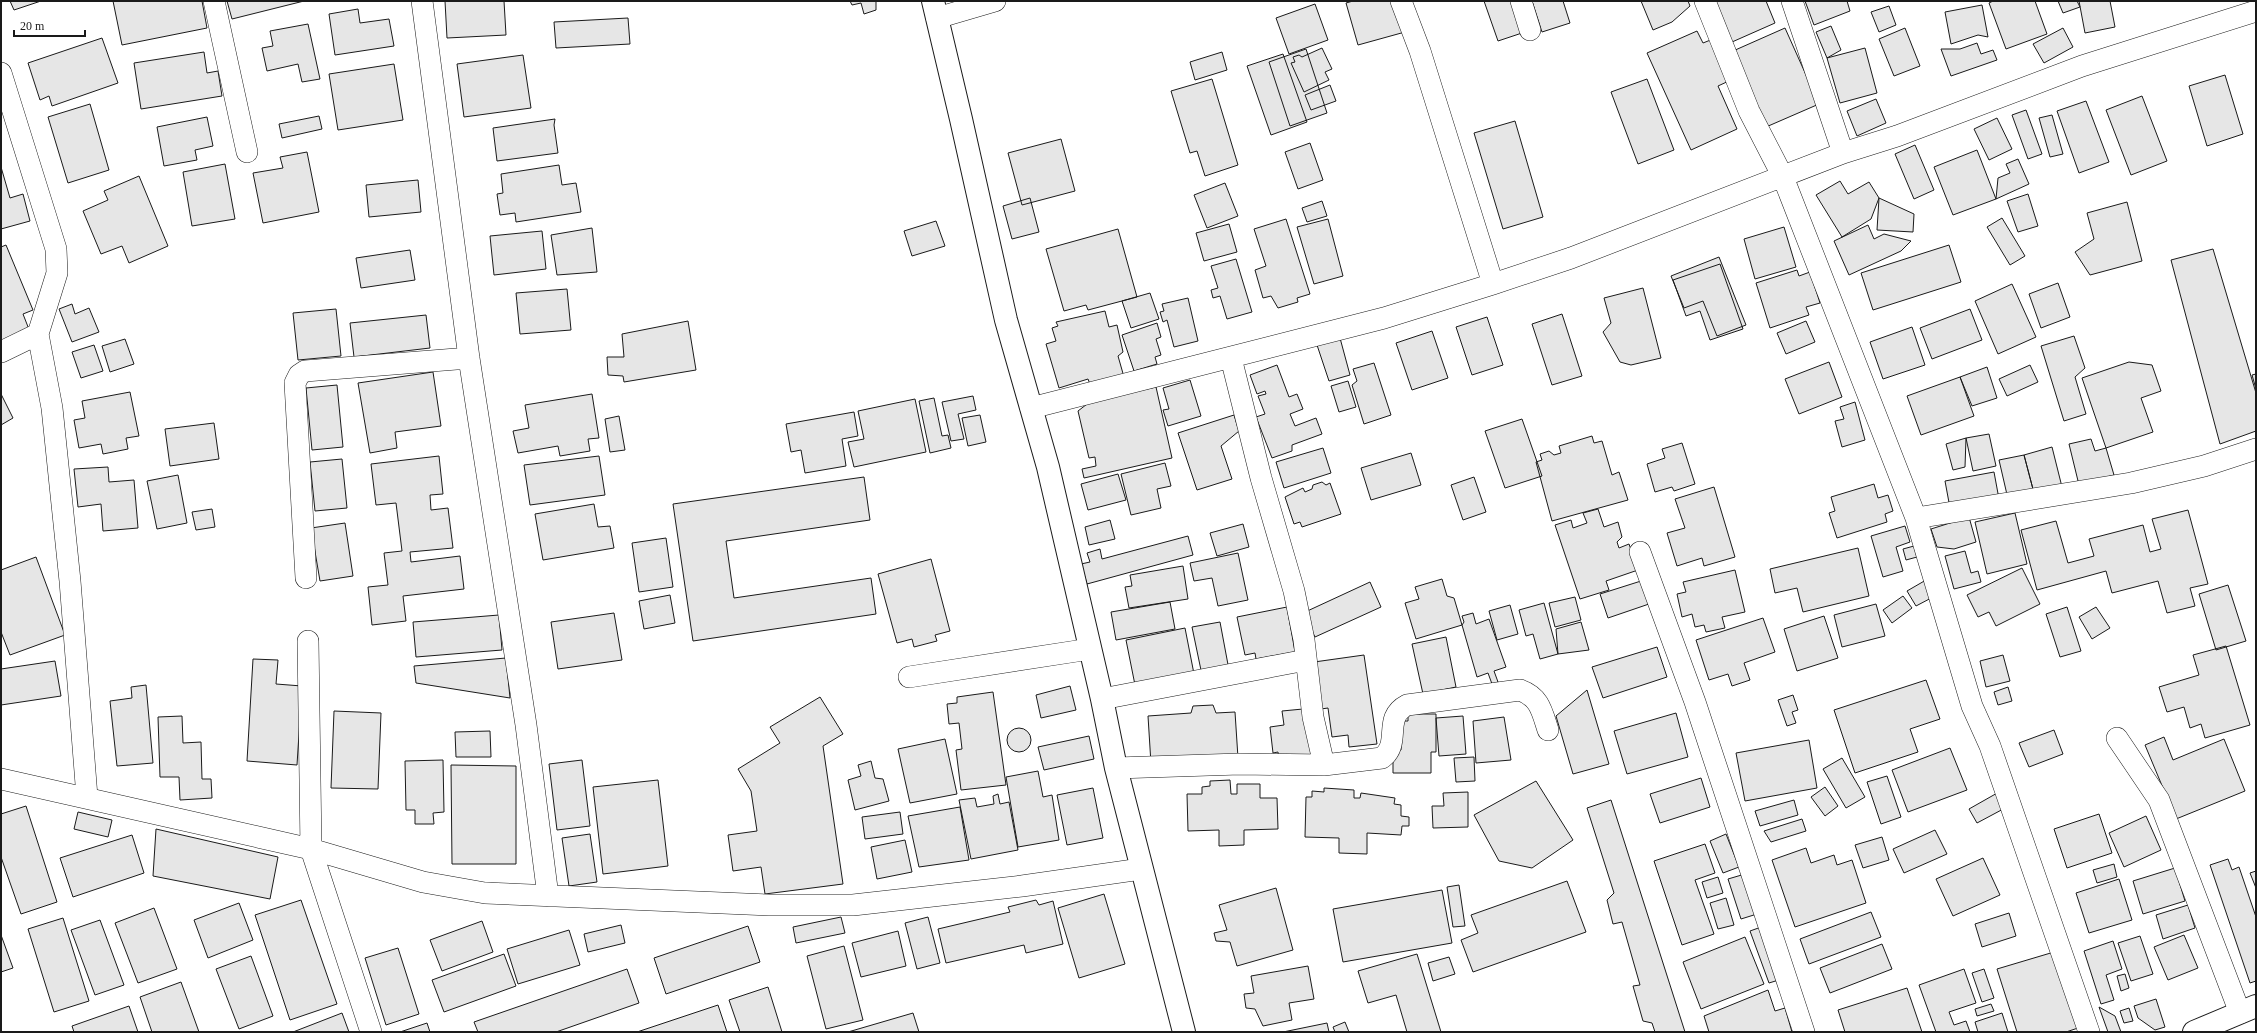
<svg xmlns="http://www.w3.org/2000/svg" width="2257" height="1033" viewBox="0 0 2257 1033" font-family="Georgia,serif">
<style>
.building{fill:#e6e6e6;stroke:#1a1a1a}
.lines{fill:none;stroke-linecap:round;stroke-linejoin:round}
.minor-casing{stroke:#1a1a1a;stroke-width:22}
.tertiary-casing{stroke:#1a1a1a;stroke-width:24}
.primary-casing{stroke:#1a1a1a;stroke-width:24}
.minor{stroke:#fff;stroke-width:21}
.tertiary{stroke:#fff;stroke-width:22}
.primary{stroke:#fff;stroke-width:22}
</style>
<rect width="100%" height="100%" fill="#fff"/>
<path class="building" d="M10,1H41L14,10Z
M113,1H202L207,28L122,45Z
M227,1H304L232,19Z
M445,1H504L506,35L447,38Z
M850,1H876V10L864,14L861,3L852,5Z
M1353,1H1397L1405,32L1358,45L1346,3Z
M1484,1H1511L1522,33L1498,41Z
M1532,1H1563L1570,23L1542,32Z
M1641,1H1688L1690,6L1672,22L1653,30Z
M1714,1H1766L1775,23L1732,42Z
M1805,1H1847L1850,11L1814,25Z
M1993,1H2035L2047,34L2006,49L1989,3Z
M2058,1H2077L2080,7L2063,13Z
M2079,1H2110L2115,27L2085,33Z
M1315,4L1328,40L1289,54L1276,18Z
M1982,5L1988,37L1978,35L1951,44L1945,12Z
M1889,6L1896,25L1879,32L1871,12Z
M358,9L360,23L389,19L394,46L335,55L329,14Z
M628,18L630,44L556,48L554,22Z
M308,24L320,79L302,82L298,64L267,71L262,48L273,46L270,31Z
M1831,26L1841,50L1827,58L1816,32Z
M1785,28L1819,104L1766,127L1733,51Z
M1905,28L1920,66L1894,76L1879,39Z
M2063,28L2073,47L2044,63L2033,44Z
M1697,31L1703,43L1713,39L1731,80L1718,86L1737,129L1691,150L1647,53Z
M102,38L118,83L52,106L49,96L40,100L28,63Z
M1977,43L1981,54L1993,50L1997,60L1951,76L1941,49H1960Z
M1322,48L1332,69L1325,72L1329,80L1304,92L1291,63L1295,62L1293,57L1299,55L1302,57Z
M1865,48L1877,93L1840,103L1827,58Z
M1306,49L1327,113L1290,126L1269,62Z
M204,52L207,73L218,71L222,96L141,109L134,63Z
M1222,52L1227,70L1195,80L1190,62Z
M1283,54L1307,122L1271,135L1247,66Z
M523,55L531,108L464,117L457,64Z
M394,64L403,120L338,130L329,74Z
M2225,75L2243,134L2207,146L2189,86Z
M1212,79L1238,165L1205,176L1197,151L1190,153L1171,91Z
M1647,79L1674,150L1638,164L1611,92Z
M1330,85L1336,101L1311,110L1305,95Z
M2142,96L2167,161L2131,175L2106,110Z
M1876,99L1886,123L1857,136L1847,111Z
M2086,101L2109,162L2079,173L2057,111Z
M90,104L109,170L68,183L48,117Z
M2026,110L2042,154L2028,159L2012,115Z
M2052,115L2063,154L2050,157L2039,118Z
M319,116L322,129L282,138L279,124Z
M207,117L213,146L195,150L197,160L164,166L157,127Z
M1997,118L2012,149L1989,160L1974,129Z
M555,119L554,125L558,153L497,161L493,128Z
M1515,121L1543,217L1503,229L1474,133Z
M1061,139L1075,191L1022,205L1008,153Z
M1310,143L1323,180L1298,189L1285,152Z
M1915,145L1934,190L1914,199L1895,154Z
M1977,150L1996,199L1953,215L1934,167Z
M307,152L319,212L263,223L253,173L283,168L280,157Z
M2018,159L2029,184L1996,199L1998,178L2010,173L2006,164Z
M225,164L235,219L192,226L183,172Z
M559,165L562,185L576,183L581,212L516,222L515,213L500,215L497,194L503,193L501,174Z
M1,167L10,198L23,194L30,221L1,229Z
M139,176L168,246L129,263L122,246L101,254L83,211L108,200L104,191Z
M418,180L421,212L369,217L366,185Z
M1840,181L1848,194L1869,182L1879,198L1871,219L1842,237L1816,195Z
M1225,183L1238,216L1207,228L1194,195Z
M2028,194L2038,226L2018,232L2007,201Z
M1030,198L1039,232L1012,239L1003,206Z
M1879,198L1914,214L1913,232L1877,230Z
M1322,201L1327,216L1307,222L1302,208Z
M2127,202L2142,261L2090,275L2075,252L2094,239L2087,213Z
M2002,218L2025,256L2010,265L1987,227Z
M1286,219L1310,294L1297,298L1298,302L1278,308L1271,296L1263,298L1255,270L1266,266L1254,229Z
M1328,219L1343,276L1314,284L1297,227Z
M936,221L945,246L912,256L904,231Z
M1229,224L1237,252L1204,261L1196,233Z
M1868,225L1874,239L1884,234L1911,241L1901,251L1849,275L1834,241Z
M1784,227L1796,267L1755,279L1744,239Z
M592,228L597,272L557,275L551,235Z
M1118,229L1137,297L1088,310L1086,305L1064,311L1046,249Z
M542,231L546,269L494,275L490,236Z
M6,245L33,310L23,314L30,332L1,344V247Z
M1949,245L1961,282L1873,310L1861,273Z
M2213,249L2256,393V431L2220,444L2171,260Z
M410,250L415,280L361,288L356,258Z
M1719,257L1746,325L1717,336L1703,301L1684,308L1671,276Z
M1236,259L1252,312L1227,319L1220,296L1213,298L1211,290L1218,288L1211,266Z
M1720,264L1743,329L1710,340L1700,311L1686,316L1673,280Z
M1797,270L1799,276L1810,272L1820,303L1806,307L1809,315L1770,328L1756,283Z
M2058,283L2070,317L2041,328L2029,294Z
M2012,284L2036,337L1998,354L1975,301Z
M1643,288L1661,358L1631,365L1620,362L1603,332L1611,323L1604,298Z
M567,289L571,330L520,334L516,293Z
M1150,293L1159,319L1131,328L1122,301Z
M1188,298L1198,341L1174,347L1167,320L1163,322L1160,312L1164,311L1162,304Z
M72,304L75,314L89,308L99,332L72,342L59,309Z
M336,309L341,356L298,360L293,313Z
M1970,309L1982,340L1932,359L1920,328Z
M1105,311L1109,327L1117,325L1123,352L1118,356L1124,377L1091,387L1088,379L1059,388L1046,344L1056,341L1052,328L1058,326L1056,322Z
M1562,314L1582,376L1552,385L1532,324Z
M426,315L430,348L354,357L350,323Z
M1487,317L1503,365L1472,375L1456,327Z
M688,321L696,370L624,382L623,376L608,375L607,357H624L622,334Z
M1806,321L1815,342L1786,354L1777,333Z
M1157,323L1161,337L1156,339L1161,355L1155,357L1157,364L1134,371L1122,335Z
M1912,327L1925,365L1883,379L1870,342Z
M1432,331L1448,378L1412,390L1396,343Z
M2074,336L2085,368L2075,377L2086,414L2064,421L2041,346Z
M1340,338L1350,375L1329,381L1317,345Z
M125,339L134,364L110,372L102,346Z
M94,345L103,371L81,378L72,352Z
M1829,362L1842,397L1799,414L1785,379Z
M2129,362L2152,365L2161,391L2141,398L2153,432L2106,448L2082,378Z
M1374,363L1391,415L1364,424L1352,385L1357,381L1353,369Z
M1277,365L1289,397L1297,394L1303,409L1290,414L1295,426L1316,418L1322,434L1292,445V451L1272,458L1256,417L1265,414L1258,396L1266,394L1265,391L1257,394L1250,375Z
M2030,365L2038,382L2007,396L1999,379Z
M1987,367L1997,398L1972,406L1960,377Z
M433,372L441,426L395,432L397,448L370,453L358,383Z
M2256,374V389L2252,375Z
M1960,377L1974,416L1921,435L1907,396Z
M1190,380L1201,416L1168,426L1163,410L1169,409L1163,388Z
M1348,381L1356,407L1339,412L1331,386Z
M337,385L343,447L312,450L306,388Z
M1156,387L1172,458L1084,478L1082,469L1096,466L1095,457L1089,458L1078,411L1091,401Z
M130,392L139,436L126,438L128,449L103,454L101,444L79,448L74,420L85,418L82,401Z
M1,394L13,418L1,425Z
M592,394L599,438L588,439L590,451L560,456L558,446L518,453L513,431L529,428L525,405Z
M973,396L976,410L958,414L964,439L951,441L942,402Z
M934,398L942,436L948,435L951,448L930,453L919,401Z
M915,399L926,452L854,467L848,442L864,439L858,411Z
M1855,402L1865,440L1842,447L1835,421L1844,419L1840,407Z
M854,412L858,436L842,439L846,466L805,473L801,450L791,452L786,424Z
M980,415L986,442L968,446L962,418Z
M1234,415L1239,431L1221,446L1232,479L1197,490L1178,433Z
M619,416L625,450L610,452L605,419Z
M1522,419L1542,476L1505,488L1485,431Z
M214,423L219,459L170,466L165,429Z
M1989,434L1996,466L1973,471L1966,438Z
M1592,436L1594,443L1602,441L1612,475L1619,472L1628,500L1552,521L1536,462L1542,460L1540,454L1549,451L1554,455L1561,453L1559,446Z
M1966,438L1965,467L1953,470L1946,444Z
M2091,439L2095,451L2106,448L2114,475L2079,485L2069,444Z
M1682,443L1695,484L1674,491L1672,487L1655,492L1647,464L1665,458L1662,449Z
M2052,447L2062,487L2034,493L2024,455Z
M1323,448L1331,473L1284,488L1276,462Z
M1411,453L1421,485L1371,500L1361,468Z
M2024,455L2034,493L2008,499L1999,460Z
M439,456L443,494L430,495L431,510L448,508L453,548L410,552L411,562L460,556L464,589L403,596L406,621L372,625L368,587L388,585L384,553L402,551L396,503L376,505L371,464Z
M599,456L605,495L530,505L524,465Z
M342,459L347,508L315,511L310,462Z
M1165,463L1171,486L1157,489L1161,508L1131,515L1121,474Z
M108,467L109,482L134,480L138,528L103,531L101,504L78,507L74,469Z
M1994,472L1999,499L1950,508L1945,481Z
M1118,474L1126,500L1088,510L1081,484Z
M178,475L187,523L157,529L147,481Z
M864,477L870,520L726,541L734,598L871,578L876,614L693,641L673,504Z
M1474,477L1486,512L1463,520L1451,485Z
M1322,482L1326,485L1330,483L1341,514L1302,527L1300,522L1294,524L1285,497L1303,488L1305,492L1312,489L1313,485Z
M1874,484L1878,498L1888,495L1893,511L1885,514L1887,522L1837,538L1829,513L1835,511L1831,497Z
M1714,487L1735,557L1704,566L1702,558L1677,566L1667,533L1685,528L1675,499Z
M594,504L598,527L610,526L614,548L543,560L535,514Z
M212,509L215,527L196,530L192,512Z
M1598,509L1604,527L1618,522L1622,537L1617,542L1619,548L1629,544L1638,570L1606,581L1609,590L1580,599L1555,525L1571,520L1573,528L1587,523L1583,513Z
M2188,510L2208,584L2190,588L2195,606L2167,613L2158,581L2112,593L2106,571L2037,590L2021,530L2056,521L2068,563L2094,556L2089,539L2143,525L2150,552L2161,549L2152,519Z
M2015,513L2027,564L1987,574L1975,522Z
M1969,517L1976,542L1954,549L1937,547L1931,529Z
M1110,520L1115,539L1089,545L1085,527Z
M345,523L353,576L320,581L311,528Z
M1243,524L1249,547L1217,556L1210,533Z
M1905,526L1910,542L1896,547L1903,571L1883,577L1871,536Z
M1188,536L1193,555L1087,584L1081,564L1090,562L1087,553L1100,549L1102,559Z
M666,538L673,587L639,592L632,543Z
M1914,546L1917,557L1906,560L1903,549Z
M1858,548L1869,596L1803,612L1797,588L1775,593L1770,569Z
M1965,551L1971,573L1978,571L1981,582L1954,589L1945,556Z
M1238,553L1248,600L1218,606L1212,578L1194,581L1190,563Z
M36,557L65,635L10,655L1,632V570Z
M931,559L950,631L935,635L937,641L914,647L912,639L897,643L878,574Z
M1183,566L1188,599L1129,608L1125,587L1132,586L1130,575Z
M2022,568L2040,604L1996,626L1989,612L1978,617L1967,595Z
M1735,570L1745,612L1722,617L1725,628L1706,632L1704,625L1695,627L1692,614L1682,617L1677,594L1686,592L1683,582Z
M1442,579L1447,596L1454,598L1462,625L1416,639L1405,603L1419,599L1415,587Z
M1926,580L1935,596L1916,606L1907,591Z
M1641,581L1649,604L1608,618L1600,594Z
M1370,582L1381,607L1315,637L1303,613Z
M2228,585L2246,641L2216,650L2199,594Z
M670,595L675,623L644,629L639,601Z
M1903,596L1912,608L1892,623L1883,610Z
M1575,597L1581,620L1555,627L1549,603Z
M1170,602L1175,629L1116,640L1111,612Z
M1544,603L1558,654L1540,659L1533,634L1526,636L1519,610Z
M1876,604L1885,636L1842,647L1834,615Z
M1510,605L1518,634L1497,640L1489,611Z
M1287,607L1295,652L1256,659L1255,653L1245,655L1237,617Z
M2067,607L2081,651L2060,657L2046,614Z
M2096,607L2110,628L2092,639L2079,617Z
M614,613L622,660L558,669L551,622Z
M1473,613L1476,624L1489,619L1506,667L1494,671L1498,682L1492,684L1488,673L1477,677L1462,625L1464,622L1462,616Z
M499,615L502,650L416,657L413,622Z
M1824,616L1838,658L1797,671L1784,629Z
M1763,618L1775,652L1744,663L1750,680L1732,686L1728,674L1709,680L1696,640Z
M1220,622L1229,670L1202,675L1192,627Z
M1581,622L1589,650L1558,654L1556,629Z
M1185,628L1195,679L1136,690L1126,640Z
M1446,637L1456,687L1423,694L1412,644Z
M2226,646L2250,725L2205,738L2201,724L2190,728L2184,707L2167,712L2159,687L2199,675L2193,655Z
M1657,647L1667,677L1603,698L1592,667Z
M1364,655L1377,744L1349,747L1348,735L1332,737L1328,708L1314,710L1307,663Z
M2003,655L2010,681L1986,687L1980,661Z
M506,658L510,698L416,683L414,666Z
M253,659L278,660L276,684L302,686L297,765L247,761Z
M55,661L61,696L1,705V669Z
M1926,680L1940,719L1910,729L1918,752L1855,773L1834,710Z
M146,685L153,763L117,766L110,701L132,698L131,687Z
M1070,686L1076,710L1041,718L1036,695Z
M2008,687L2012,701L1998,705L1994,692Z
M1587,690L1609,764L1573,774L1556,716Z
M993,692L1006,785L961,790L956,750L962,749L959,723L949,724L947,704L957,703V697Z
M1793,695L1798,710L1792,712L1796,723L1787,726L1778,700Z
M820,697L843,734L823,746L843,884L765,894L761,867L733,871L728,835L757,831L751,791L738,769L780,743L770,727Z
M1213,705L1216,713L1235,712L1238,758L1151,764L1148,716L1191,713L1193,706Z
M1303,709L1315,757L1279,761L1278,752L1273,753L1270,727L1284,725L1282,711Z
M334,711L381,713L378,789L331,788Z
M1676,713L1688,757L1627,774L1614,731Z
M1408,714H1436V752H1431V773H1393V750H1401V721H1408Z
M182,716L183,743L201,742L202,779H211L212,798L180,800L179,777H160L158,717Z
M1463,716L1466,754L1439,756L1436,718Z
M1504,717L1511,760L1476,763L1473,721Z
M1007 740a12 12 0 1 1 24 0a12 12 0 1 1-24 0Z
M2054,730L2063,754L2029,767L2019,743Z
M490,731L491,757H456L455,732Z
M1089,736L1094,759L1044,770L1038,747Z
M2164,737L2173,760L2224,739L2245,791L2176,819L2145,745Z
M945,739L957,794L910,803L898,749Z
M1809,740L1817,788L1745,801L1736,753Z
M1950,748L1967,790L1908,812L1892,770Z
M1474,757L1475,781L1456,782L1454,758Z
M1842,758L1865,797L1846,808L1823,769Z
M443,760L444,812L433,813L434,824H415V810H406L405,761Z
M582,760L590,826L557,830L549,764Z
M871,761L875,778L883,779L889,801L855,810L848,780L861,776L858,765Z
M451,765L516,766V864H452Z
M1038,771L1043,797L1052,795L1059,840L1018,847L1006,777Z
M1887,776L1901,817L1881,824L1867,782Z
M1701,778L1710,807L1660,823L1650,794Z
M658,780L668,866L603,874L593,787Z
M1230,780L1231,794H1237V784H1260V798H1277L1278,829L1244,830V845L1219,846V830L1188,831L1187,794H1202V787L1210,786V781Z
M1536,781L1573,840L1532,868L1499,861L1474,815Z
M1825,787L1838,806L1825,816L1811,797Z
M1093,788L1103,838L1067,845L1057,795Z
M1324,788L1354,790V798H1360L1361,793L1395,798L1394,804L1401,805V816L1409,817V826H1402L1401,835L1367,833V854L1339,853V838L1305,837L1306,797H1312V791L1324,792Z
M1468,792V827L1433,828L1432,806H1444L1443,793Z
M1999,792L2007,807L1977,823L1969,809Z
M998,794L1000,804L1009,802L1018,850L971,859L959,800L975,798L977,807L994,804L993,796Z
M1611,800L1685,1032H1655L1652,1023L1643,1021L1633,986L1640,985L1622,922L1613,924L1607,900L1614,893L1587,808Z
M1794,800L1798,815L1760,826L1755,811Z
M26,806L57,902L21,914L1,857V814Z
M960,807L969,860L919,867L908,816Z
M78,812L112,820L108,837L74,829Z
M900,812L903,834L865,839L862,817Z
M2099,814L2112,853L2067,868L2054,829Z
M2146,816L2161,850L2124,867L2109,833Z
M1802,819L1806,831L1771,842L1764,831Z
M156,829L278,857L270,899L153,876Z
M1935,830L1947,854L1904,873L1893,849Z
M590,834L597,882L569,886L562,838Z
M1726,834L1739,867L1723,873L1710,841Z
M132,835L144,873L73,897L60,858Z
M1882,837L1889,860L1863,868L1855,845Z
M905,840L912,872L877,879L871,847Z
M1705,844L1715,873L1695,880L1714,934L1682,945L1654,861Z
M1806,848L1811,863L1834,855L1837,865L1852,860L1866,903L1795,927L1772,860Z
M1983,858L2000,895L1953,916L1936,879Z
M2228,859L2232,870L2239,867L2256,917V981L2250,983L2210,865Z
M2114,864L2117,877L2097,883L2093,870Z
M2175,868L2185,901L2143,914L2133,881Z
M2256,871V888L2250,873Z
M1745,874L1757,914L1741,919L1728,879Z
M1718,877L1723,893L1707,898L1702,882Z
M2119,879L2132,920L2089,933L2076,893Z
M1567,881L1586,932L1473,972L1461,940L1478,933L1471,915Z
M1459,885L1465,926L1453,927L1447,887Z
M1276,888L1293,950L1237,966L1230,942L1216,941L1214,933L1227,930L1219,905Z
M1442,890L1452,943L1343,962L1333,909Z
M1104,894L1125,964L1079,978L1058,908Z
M1726,898L1734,925L1718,929L1710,903Z
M301,900L337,1004L290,1020L255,915Z
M1036,900L1039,905L1053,901L1063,944L1026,953L1024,945L946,963L938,929L1010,912L1008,907Z
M239,903L253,940L208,958L194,920Z
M2188,905L2195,928L2163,939L2156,915Z
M154,908L177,969L138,983L115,923Z
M1871,912L1881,937L1809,964L1800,939Z
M2009,913L2016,936L1982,947L1975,924Z
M841,917L845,933L796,943L793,927Z
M928,917L940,963L917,969L905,923Z
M63,918L89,1001L54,1012L28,929Z
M100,920L124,985L95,995L71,930Z
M482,921L493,952L442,971L430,940Z
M621,925L625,943L588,952L584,934Z
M748,926L760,962L666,994L654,958Z
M1764,926L1782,979L1769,983L1750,931Z
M569,930L580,965L518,984L507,949Z
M898,931L906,966L861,977L852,943Z
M1,935L13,968L1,972Z
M2184,935L2198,968L2168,980L2154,947Z
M2140,936L2153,974L2131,981L2118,943Z
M1745,937L1764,984L1701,1009L1683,962Z
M2113,941L2122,969L2106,975L2114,1000L2101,1004L2084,951Z
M1882,944L1892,969L1830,993L1820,968Z
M844,946L863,1020L826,1029L807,956Z
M398,948L419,1014L386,1025L365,958Z
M2054,952L2078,1028L2066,1032H2017L1997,969Z
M504,954L516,986L444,1012L432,980Z
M1417,954L1441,1032H1407L1396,995L1368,1003L1358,971Z
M251,956L273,1016L239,1029L216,969Z
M1449,957L1455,974L1433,981L1428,963Z
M1308,966L1314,999L1289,1003L1292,1020L1263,1026L1255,1009L1246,1008L1244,994L1254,993L1251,976Z
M627,969L639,1003L556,1032H478L474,1022Z
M1964,969L1976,1003L1949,1012L1954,1025L1966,1021L1970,1032H1936L1919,985Z
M1984,969L1994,998L1982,1002L1972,973Z
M2125,974L2129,988L2121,991L2117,976Z
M181,982L199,1032H152L140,997Z
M768,987L782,1032H740L729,1000Z
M1907,988L1922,1032H1845L1838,1010Z
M1768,990L1775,1011L1785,1008L1792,1032H1709L1704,1016Z
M2156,999L2165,1027L2155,1030L2138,1018L2134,1006Z
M1991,1004L1994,1011L1977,1016L1975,1009Z
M718,1005L727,1032H637Z
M129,1006L138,1032H74L72,1026Z
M2099,1007L2115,1016L2121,1032H2108Z
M2129,1008L2133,1021L2124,1023L2120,1011Z
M342,1013L349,1032H293Z
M913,1013L919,1032H848Z
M2002,1013L2008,1032H1978L1975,1022Z
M1345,1022L1349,1032H1335L1333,1027Z
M427,1023L430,1032H400Z
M1327,1023L1329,1032H1283Z"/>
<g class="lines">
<defs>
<path id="minor" d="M214,1L247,152
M422,1L469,358L526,725L548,896
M1401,1L1420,51L1493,284
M1521,1L1530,30
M1705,1L1749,111L1783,177L1916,518L1972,706L1990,746L2089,1032
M1792,1L1843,153
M937,18L995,1
M1,73L56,249L57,273L38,334L52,408L70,581L87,797
M1,352L38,334
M1231,358L1261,478L1294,591L1304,640L1313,717L1324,765
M1031,408L1384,318L1493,284L1571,258L1843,153L1897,136L2082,66L2256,11
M1916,518L2131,483L2204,466L2256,449
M1640,552L1695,702L1804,1032
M306,578L295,383L299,375L305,371L469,358
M308,641L311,849L371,1032
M909,677L1090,649
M1102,699L1306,660
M2117,738L2159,800L2240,1013
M1116,768L1240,764L1324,765L1382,758C1402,743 1382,718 1407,705L1520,690C1540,697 1542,712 1548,730
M1,779L311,849L423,882L485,893L769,905H853L1022,886L1141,869"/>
<path id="tertiary" d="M933,1L961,119L1006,320L1048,467L1102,699L1116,768L1184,1032"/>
<path id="primary" d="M2194,1032L2256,1006"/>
</defs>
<use href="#minor" class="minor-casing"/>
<use href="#tertiary" class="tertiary-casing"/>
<use href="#primary" class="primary-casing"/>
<use href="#minor" class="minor"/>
<use href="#tertiary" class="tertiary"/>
<use href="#primary" class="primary"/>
</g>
<rect width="2257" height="1033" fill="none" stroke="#1a1a1a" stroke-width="4"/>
<path d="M14 30v6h71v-6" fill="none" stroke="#1a1a1a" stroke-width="2"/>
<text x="20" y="30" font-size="12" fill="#1a1a1a" stroke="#ffffff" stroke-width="3" paint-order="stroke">20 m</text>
</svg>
